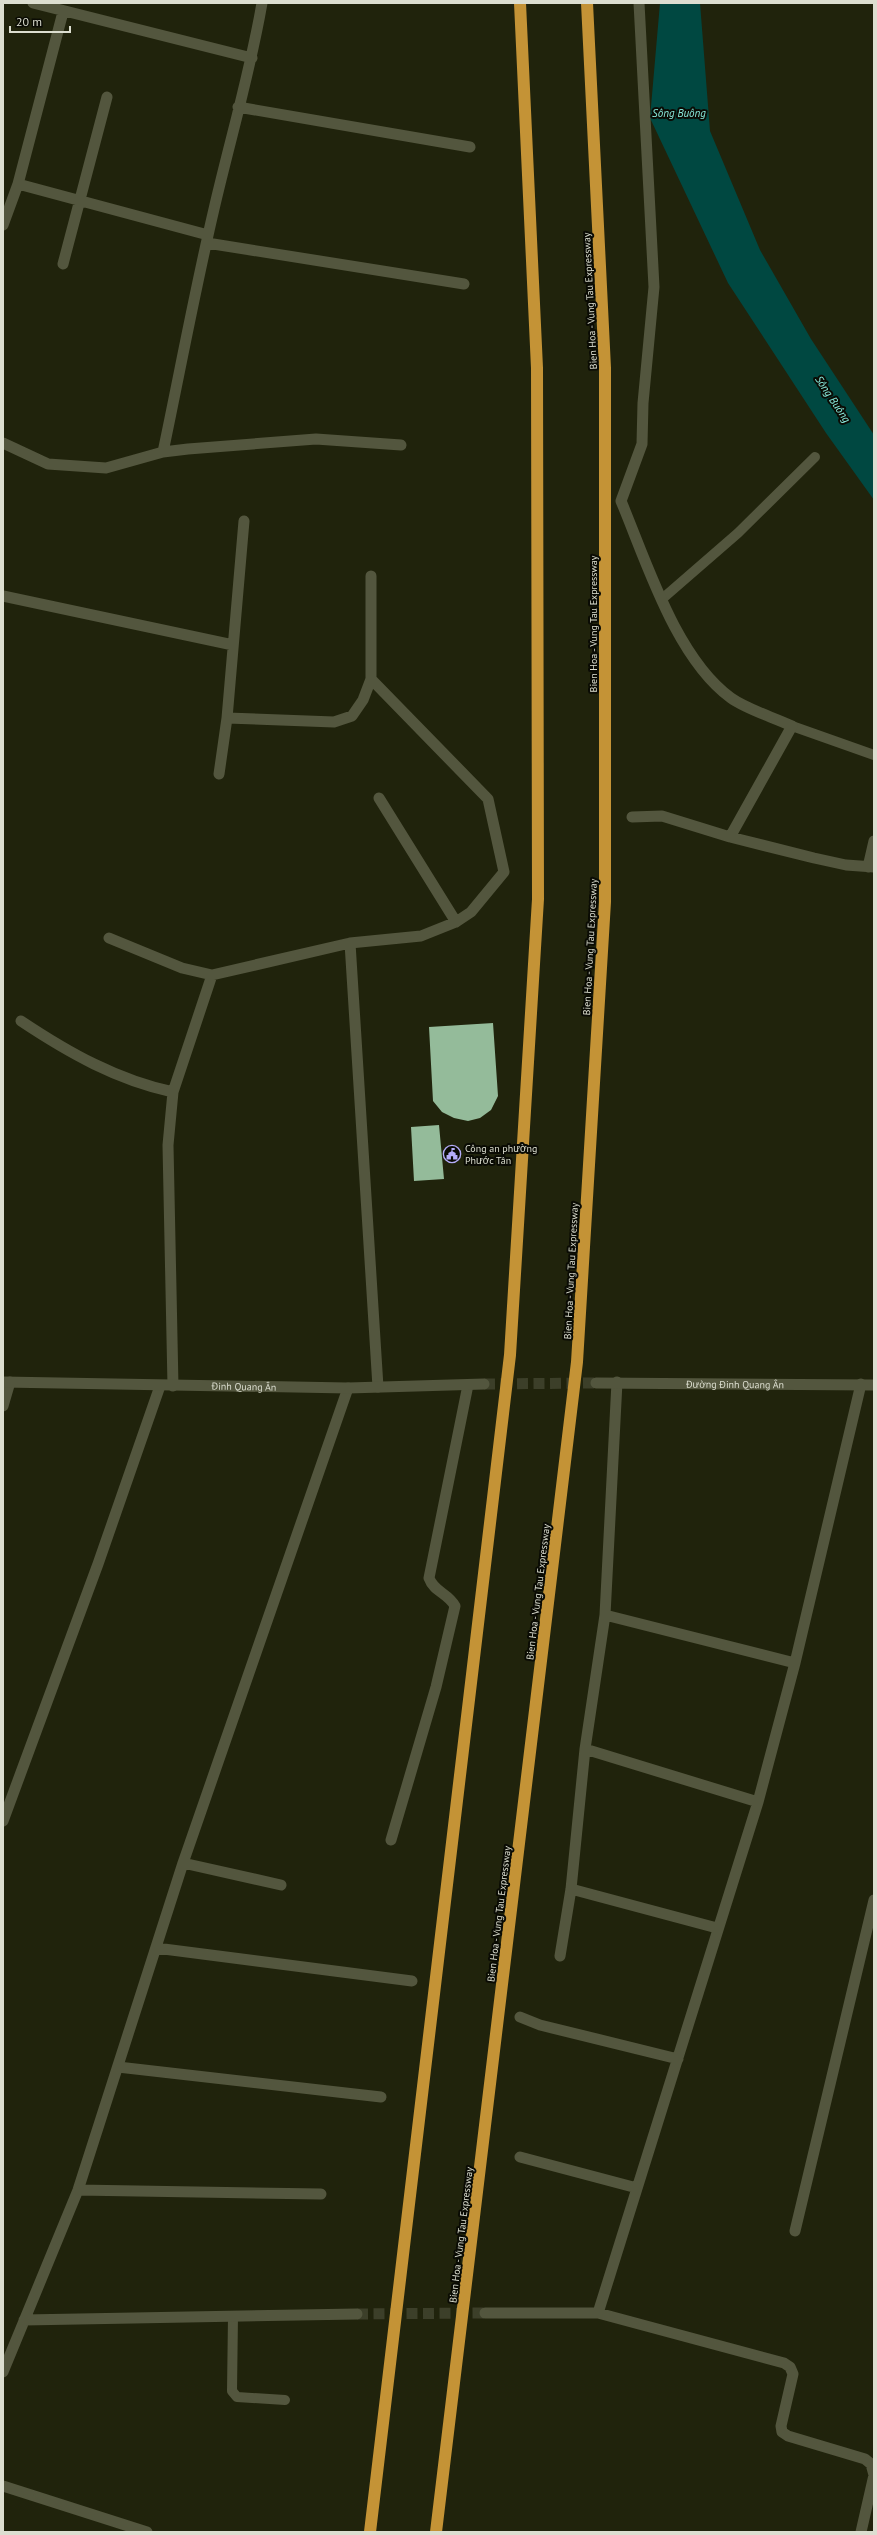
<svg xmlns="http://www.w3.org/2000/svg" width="877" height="2535" viewBox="0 0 877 2535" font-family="'PT Sans',sans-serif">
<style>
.water{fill:#004841}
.building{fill:#94bb9a}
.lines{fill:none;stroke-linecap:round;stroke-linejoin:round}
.minor-tunnel{stroke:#3c3f29;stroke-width:11;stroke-dasharray:11 5.5;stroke-linecap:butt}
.tertiary-tunnel{stroke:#3c3f29;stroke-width:11;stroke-dasharray:11 5.5;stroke-linecap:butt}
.service{stroke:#53563e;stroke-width:10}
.minor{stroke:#53563e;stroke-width:11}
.tertiary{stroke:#53563e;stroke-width:11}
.motorway{stroke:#c49336;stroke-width:12}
.labels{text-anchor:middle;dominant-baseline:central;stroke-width:4;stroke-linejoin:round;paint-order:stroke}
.street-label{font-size:10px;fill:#dcded0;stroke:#0a0b04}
.poi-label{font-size:10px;fill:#dcded0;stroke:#0a0b04;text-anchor:start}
.water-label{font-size:11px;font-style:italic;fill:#87e8da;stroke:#0a0b04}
</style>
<rect width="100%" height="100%" fill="#20230c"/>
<path class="water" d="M660,3H700L710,131L760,250L811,339L874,435V500L826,433L728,283L650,118Z"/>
<path class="building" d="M493,1023L498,1096L491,1110L480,1118L468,1121L454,1118L442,1112L433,1101L429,1027Z
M439,1125L444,1179L414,1181L411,1127Z"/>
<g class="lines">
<path class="minor-tunnel" d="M357,2314L485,2313"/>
<path class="tertiary-tunnel" d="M484,1384L596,1383"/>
<path class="service" d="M662,599L738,533L815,457
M792,726L874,755
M233,2316L232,2391L237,2397L285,2400"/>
<path class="minor" d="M33,3L252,58
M639,3L654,287L643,403L642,444L621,501C647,563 676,658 731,698C748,710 773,717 792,726L730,837
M238,107L470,147
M18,184L208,235
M3,225L18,184L63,12
M207,243L464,284
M63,264L107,97
M3,443L48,464L106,468L163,452L188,449L316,439L401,445
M163,452C180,371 195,290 214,209C230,140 250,73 262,3
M3,596L233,645
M227,718L334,722L352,716L363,700L371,679V576
M219,774L227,718L244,521
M379,798L456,922
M632,817L662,816L730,837L814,858L846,865L874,867
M868,867L874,841
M109,938L182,968L212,975L350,943L421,936L456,922L471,912L504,872L488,799L371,679
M350,943L378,1387
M21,1021C69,1053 117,1080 173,1092
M173,1386L168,1145L173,1092L212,975
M3,1406L10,1382
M605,1615L617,1382
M585,1749L758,1802L795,1663L861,1384
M3,1821L98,1564L160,1386
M391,1840L436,1687L455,1606C448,1593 434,1592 429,1578L468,1385
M183,1863L281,1885
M571,1889L717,1928
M156,1948L412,1981
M560,1956L571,1889L585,1749L605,1615L795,1663
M520,2017L540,2025L678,2059
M118,2067L381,2097
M520,2157L637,2188
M78,2190L321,2194
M795,2231L874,1900
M485,2313H598L784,2363L790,2367L793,2374L781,2426L782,2432L788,2436L865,2459L871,2464L874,2475L861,2532
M598,2313L758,1802
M24,2320L357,2314
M3,2372L78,2190L183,1863L348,1388
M3,2486L147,2532"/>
<g class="tertiary">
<path id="s1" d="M3,1382L348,1388L484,1384"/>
<path id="s2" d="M596,1383L874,1385"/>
</g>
<path class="motorway" d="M370,2532L510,1355L538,899L537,368L520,3
M436,2532L577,1362L605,902V368L587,3"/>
</g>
<defs>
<symbol id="civic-ring" viewBox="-11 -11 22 22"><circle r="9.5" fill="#0a0b04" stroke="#b4acf9" stroke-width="1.5"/><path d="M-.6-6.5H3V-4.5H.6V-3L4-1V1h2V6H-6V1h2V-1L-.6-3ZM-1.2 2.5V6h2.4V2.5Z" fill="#b4acf9"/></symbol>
</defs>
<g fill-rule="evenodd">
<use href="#civic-ring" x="442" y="1144" width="20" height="20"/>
</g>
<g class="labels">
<g class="street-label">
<text transform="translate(590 301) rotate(-93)">Bien Hoa - Vung Tau Expressway</text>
<text transform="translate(593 624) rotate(-90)">Bien Hoa - Vung Tau Expressway</text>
<text transform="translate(590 947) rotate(-87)">Bien Hoa - Vung Tau Expressway</text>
<text transform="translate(571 1271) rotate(-87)">Bien Hoa - Vung Tau Expressway</text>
<text stroke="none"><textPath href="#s2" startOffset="139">Đường Đinh Quang Ân</textPath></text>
<text stroke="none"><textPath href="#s1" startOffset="241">Đinh Quang Ân</textPath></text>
<text transform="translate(538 1592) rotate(-83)">Bien Hoa - Vung Tau Expressway</text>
<text transform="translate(499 1914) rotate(-83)">Bien Hoa - Vung Tau Expressway</text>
<text transform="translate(461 2235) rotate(-83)">Bien Hoa - Vung Tau Expressway</text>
</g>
<g class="poi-label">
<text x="465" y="1148">Công an phường<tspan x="465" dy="12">Phước Tân</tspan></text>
</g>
<g class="water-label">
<text x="679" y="113">Sông Buông</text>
<text transform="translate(833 399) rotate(56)">Sông Buông</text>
</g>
</g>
<rect width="877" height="2535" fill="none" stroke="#dcded0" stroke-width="8"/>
<path d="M10 26v6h60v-6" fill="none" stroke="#dcded0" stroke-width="2"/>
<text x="16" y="26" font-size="12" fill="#dcded0" stroke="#0a0b04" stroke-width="3" paint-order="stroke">20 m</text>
</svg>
